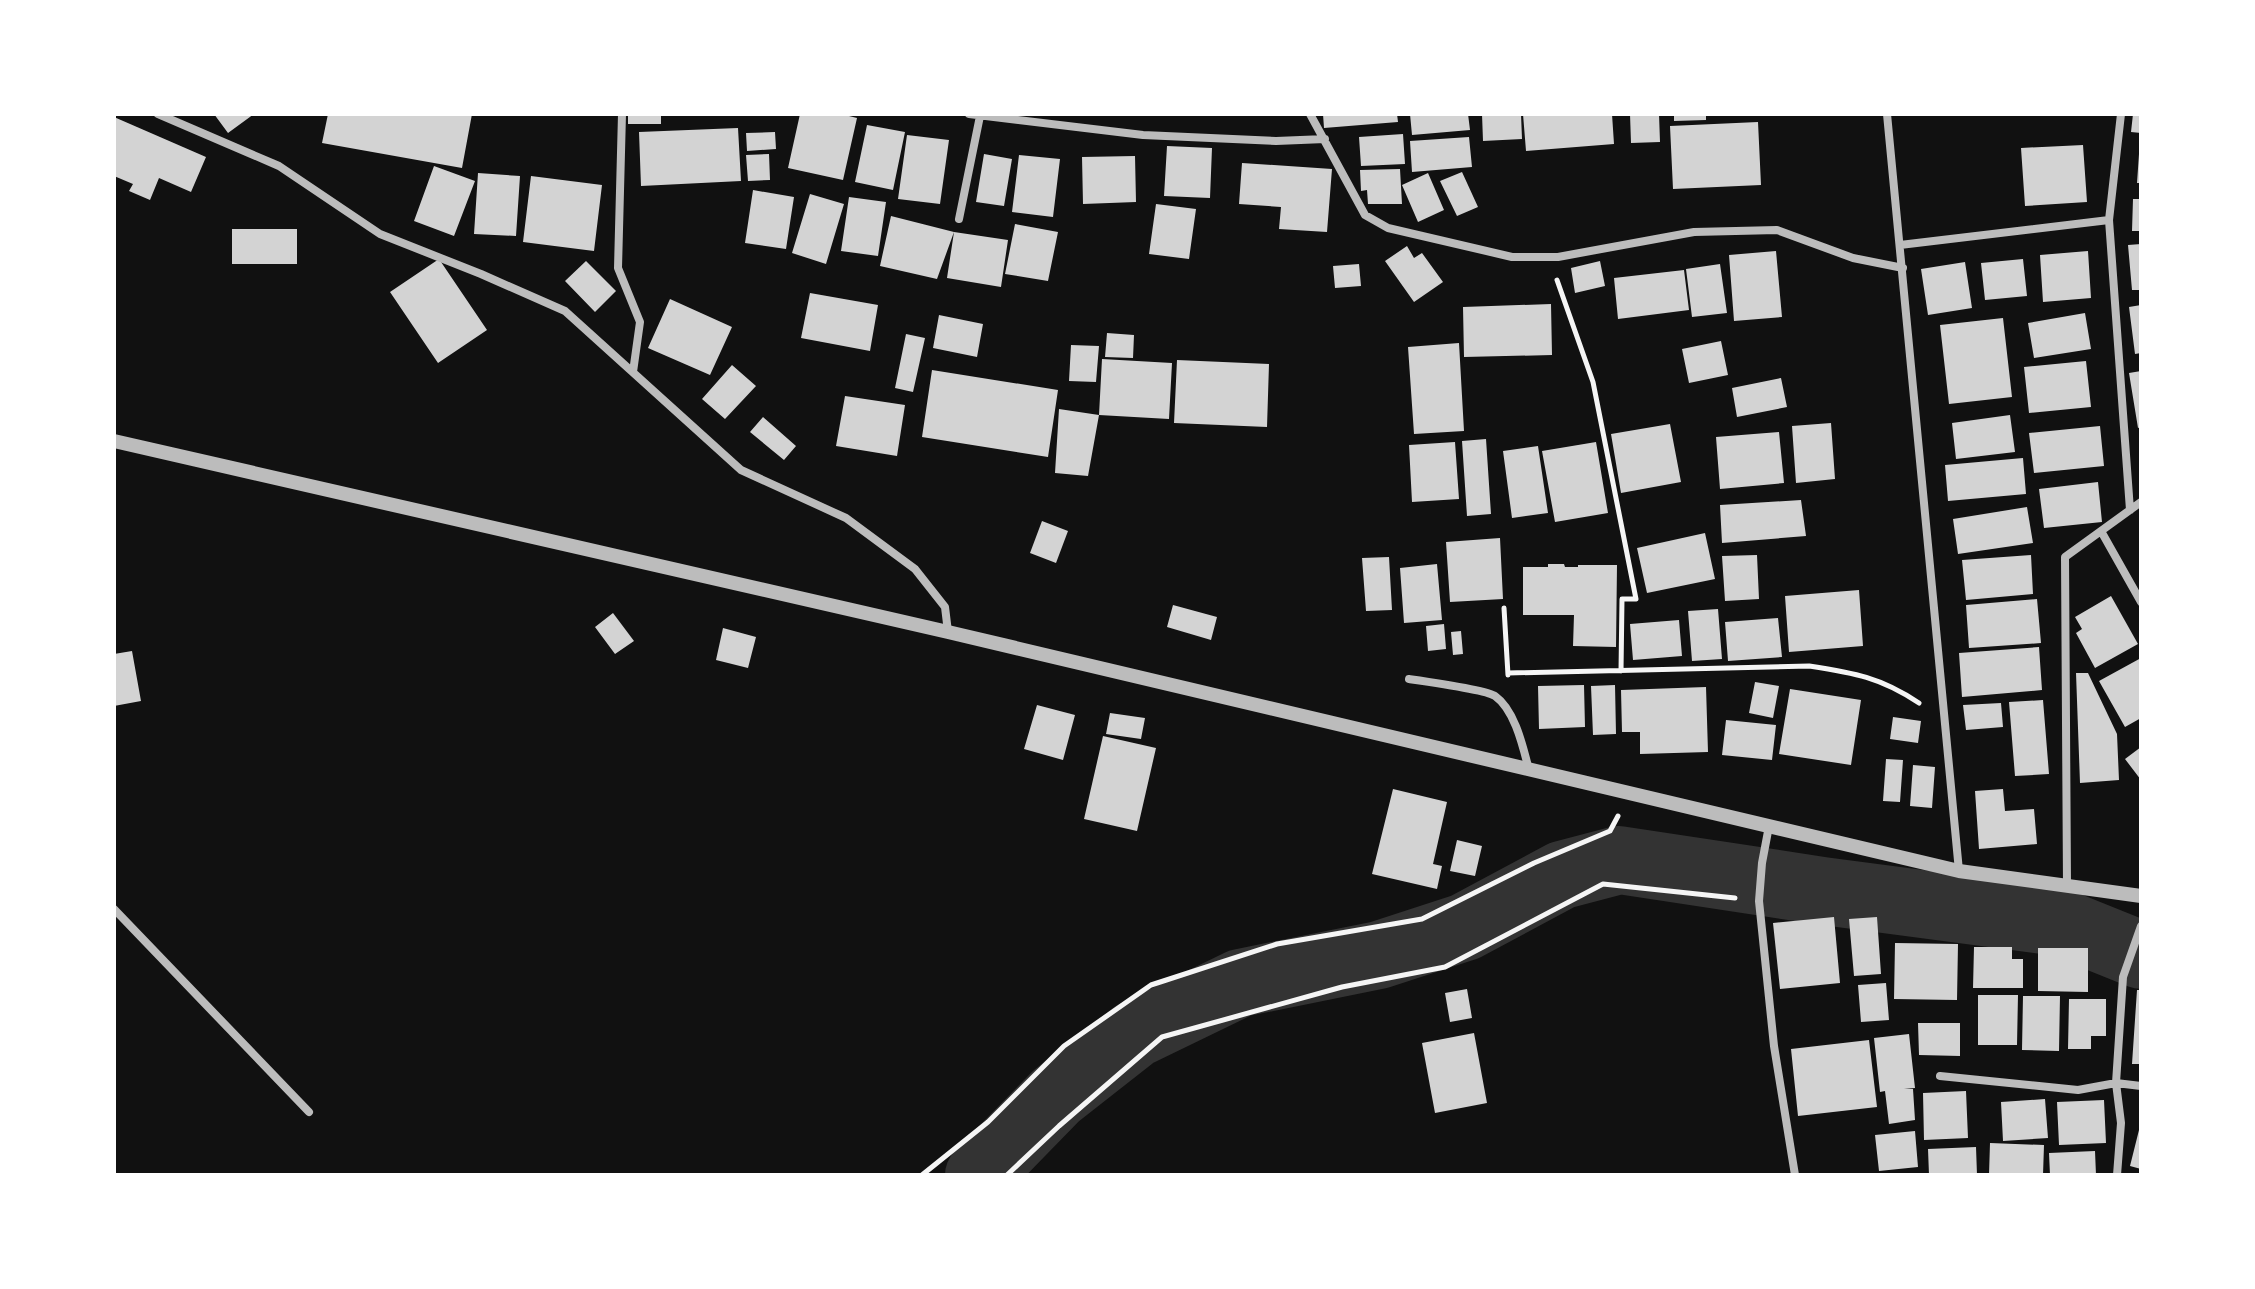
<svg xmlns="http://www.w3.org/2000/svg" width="2255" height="1289" viewBox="0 0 2255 1289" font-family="Quicksand,sans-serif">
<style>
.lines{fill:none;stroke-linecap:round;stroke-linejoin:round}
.river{stroke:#333;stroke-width:68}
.building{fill:#d3d3d3}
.path{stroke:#f5f5f5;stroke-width:5}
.minor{stroke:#bcbcbc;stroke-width:8}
.tertiary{stroke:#bcbcbc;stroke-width:14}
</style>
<rect width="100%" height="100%" fill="#111"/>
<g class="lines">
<path class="river" d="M979,1175L1056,1096L1135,1034L1240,983L1379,955L1465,927L1562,875L1619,860L1823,891L2059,922L2141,955"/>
</g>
<path class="building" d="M214,114H254L228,133Z
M328,114H472L462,168L322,143Z
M628,114H661V124H628Z
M800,114H841L857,118L843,180L788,168Z
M1323,114H1397L1398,122L1324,128Z
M1410,114H1468L1470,130L1412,135Z
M1482,114H1521L1522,139L1483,141Z
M1523,114H1612L1614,144L1526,151Z
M1630,114H1659L1660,142L1631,143Z
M1674,114H1706V120L1674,121Z
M2133,114H2141V133L2131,132Z
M114,117L206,157L191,192L159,178L150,200L129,191L133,184L114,176Z
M1758,122L1761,185L1673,189L1670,126Z
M867,125L905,132L893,190L855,182Z
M738,128L741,181L641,186L639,132Z
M775,132L776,149L747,151L746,133Z
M1403,134L1405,164L1361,166L1359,137Z
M907,135L949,140L940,204L898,199Z
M1469,137L1472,167L1412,172L1410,141Z
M2083,145L2087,202L2025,206L2021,148Z
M1167,146L1212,148L1210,198L1164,196Z
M769,154L770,180L748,181L746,155Z
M984,154L1012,159L1004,206L976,202Z
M2139,154H2141V183H2137Z
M1019,155L1060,159L1053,217L1012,212Z
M1135,156L1136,202L1083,204L1082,157Z
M1242,163L1332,169L1327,232L1279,229L1281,207L1239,204Z
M434,166L475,181L454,236L414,221Z
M1400,169L1402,204H1368L1367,190L1361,191L1360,170Z
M1462,172L1478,207L1457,216L1440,181Z
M478,173L520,176L516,236L474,234Z
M1428,173L1444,210L1418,222L1402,185Z
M531,176L602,185L594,251L523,242Z
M753,190L794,197L786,249L745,243Z
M810,194L844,204L826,264L792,253Z
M849,197L886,202L878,256L841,251Z
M2133,199H2141V231H2132Z
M1156,204L1196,209L1189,259L1149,254Z
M891,216L954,232L1008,240L1001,287L947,278L954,232L937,279L880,266Z
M1015,224L1058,232L1048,281L1005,274Z
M232,229H297V264H232Z
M2141,244V290H2132L2128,245Z
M1407,246L1414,258L1422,253L1443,282L1414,302L1385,261Z
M1776,251L1782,317L1734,321L1729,255Z
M2088,251L2091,298L2043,302L2040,255Z
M439,259L487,330L438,363L390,292Z
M2023,259L2027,296L1985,300L1981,263Z
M586,261L616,291L595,312L565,281Z
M1600,261L1605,286L1575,293L1571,268Z
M1965,262L1972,308L1928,315L1921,269Z
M1359,264L1361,286L1335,288L1333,266Z
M1720,264L1727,313L1692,317L1686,269Z
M1684,270L1689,310L1618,319L1614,278Z
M810,293L878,305L870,351L801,338Z
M670,299L732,327L710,375L648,348Z
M1551,304L1552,355L1464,357L1463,307Z
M2141,305V353L2135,354L2129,307Z
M2085,313L2091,349L2034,358L2028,323Z
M939,315L983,324L977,357L933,348Z
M2003,318L2012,397L1949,404L1940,325Z
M1107,333L1134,335L1133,358L1105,357Z
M906,334L925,338L913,392L895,388Z
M1721,341L1728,375L1689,383L1682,349Z
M1459,343L1464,431L1414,434L1408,347Z
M1071,345L1099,346L1096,382L1069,381Z
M1102,359L1172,363L1169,419L1099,415L1088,476L1055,473L1059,409L1099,415Z
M1177,360L1269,364L1267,427L1174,423Z
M2086,361L2091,407L2029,413L2024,367Z
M732,365L756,386L725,419L702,399Z
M932,370L1058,390L1048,457L922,437Z
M2141,371V427L2138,428L2129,373Z
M1781,378L1787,407L1737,417L1732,388Z
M845,396L905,405L897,456L836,446Z
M2010,415L2015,452L1956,459L1952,423Z
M763,417L796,446L784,460L750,432Z
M1831,423L1835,479L1796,483L1792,426Z
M1670,424L1681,482L1621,493L1611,434Z
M2100,426L2104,466L2034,473L2029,433Z
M1779,432L1784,483L1720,489L1716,437Z
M1486,439L1491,514L1467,516L1462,441Z
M1455,442L1459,499L1412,502L1409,445Z
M1596,442L1608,513L1555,522L1542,451Z
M1538,446L1548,513L1512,518L1503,451Z
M2023,458L2026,494L1948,501L1945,465Z
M2098,482L2102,522L2044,528L2039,489Z
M1801,500L1806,536L1722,543L1720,505Z
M2027,507L2033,543L1958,554L1953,519Z
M1042,521L1068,531L1056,563L1030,553Z
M1705,533L1715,579L1647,593L1637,548Z
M1500,538L1503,599L1450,602L1446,542Z
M1757,555L1759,599L1725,601L1722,556Z
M2031,555L2033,594L1966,600L1962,560Z
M1389,557L1392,610L1366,611L1362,558Z
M1437,564L1442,620L1404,623L1400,568Z
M1548,564H1564L1565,567H1578V565H1617L1616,647L1573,646L1574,615H1523V567H1548Z
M1859,590L1863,646L1789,652L1785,596Z
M2111,596L2138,644L2095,668L2076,633L2082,629L2075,617Z
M2037,599L2041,643L1969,648L1966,605Z
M1173,605L1217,617L1211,640L1167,627Z
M1718,609L1722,659L1692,661L1688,611Z
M613,613L634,641L615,654L595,627Z
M1778,618L1782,657L1728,661L1725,622Z
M1679,620L1682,656L1633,660L1630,624Z
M1444,624L1446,649L1428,651L1426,626Z
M723,628L756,637L748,668L716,660Z
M1461,631L1463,654L1453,655L1451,632Z
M2039,647L2042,690L1962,697L1959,653Z
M132,651L141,701L114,706V654Z
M2141,658V718L2125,727L2099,681Z
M2076,673H2088L2117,734L2119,780L2080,783Z
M1755,682L1779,686L1773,718L1749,713Z
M1584,685L1585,727L1539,729L1538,686Z
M1615,685L1616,734L1593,735L1591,686Z
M1706,687L1708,752L1640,754V732H1622L1621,690Z
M1790,689L1861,700L1851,765L1779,754Z
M2043,700L2049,774L2015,776L2009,702Z
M2001,703L2003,727L1966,730L1963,705Z
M1037,705L1075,715L1063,760L1024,749Z
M1110,713L1145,718L1141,739L1106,734Z
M1893,717L1921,721L1918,743L1890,739Z
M1726,720L1776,725L1772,760L1722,755Z
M1103,736L1156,748L1137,831L1084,819Z
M2141,747V780L2125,759Z
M1886,759L1903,760L1900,802L1883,801Z
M1913,765L1935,767L1932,808L1910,806Z
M1393,789L1447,802L1433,864L1442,866L1437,889L1372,874Z
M2003,789L2005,811L2034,809L2037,844L1979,849L1975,791Z
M1457,840L1482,846L1475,876L1450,871Z
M1834,917L1840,983L1780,989L1773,923Z
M1877,917L1881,974L1854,976L1849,919Z
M1895,943L1958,944L1957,1000L1894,999Z
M1974,947H2012V959H2023V988H1973Z
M2038,948H2088V992L2038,991Z
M1886,983L1889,1020L1861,1022L1858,985Z
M1467,989L1472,1018L1450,1022L1445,993Z
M2137,990H2141V1064H2132Z
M1978,995H2018L2017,1045H1978Z
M2023,996H2060L2059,1051L2022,1050Z
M2069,999H2106V1036H2091V1049H2068Z
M1918,1023H1960V1056L1919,1055Z
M1474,1033L1487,1103L1435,1113L1422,1043Z
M1909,1034L1915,1088L1904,1089H1913L1915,1120L1889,1124L1885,1091L1880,1092L1874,1038Z
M1869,1040L1877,1107L1798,1116L1791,1049Z
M1966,1091L1968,1138L1924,1140L1923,1093Z
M2045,1099L2048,1138L2003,1141L2001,1102Z
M2104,1100L2106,1143L2059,1145L2057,1102Z
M2140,1126H2141V1169L2130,1166Z
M1915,1131L1918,1167L1879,1171L1875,1135Z
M1990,1143L2044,1145L2043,1175H1989Z
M1976,1147L1977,1175H1929L1928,1149Z
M2095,1151L2096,1175H2050L2049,1153Z"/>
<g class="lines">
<path class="path" d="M1557,280L1593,382L1636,599H1622L1621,671
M1504,608L1508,675
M1508,673L1809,666C1854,673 1880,677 1919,703
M922,1175L988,1122L1064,1046L1151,985L1277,944L1422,919L1534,863L1610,831L1618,816
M1007,1175L1059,1126L1162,1037L1342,987L1445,967L1603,884L1735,898"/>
<path class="minor" d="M158,114L279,166L380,234L481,274L565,311L741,470L846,518L915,569L945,607L948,632
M622,114L618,268L640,322L633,372
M969,114L1143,135L1276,141L1325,139
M1310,114L1365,215L1388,228L1512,257H1558L1694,232L1777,230L1853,258L1903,268
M1887,114L1959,871
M2121,114L2109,220L2130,510
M959,219L980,116
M1900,245L2109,220
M2101,531L2141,602
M1409,679C1423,681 1487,690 1495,696C1515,710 1523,747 1529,770
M1769,826L1762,863L1759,901L1774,1046L1795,1175
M2067,885L2065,557L2141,502
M114,909L309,1112
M1940,1076L2078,1090L2116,1083L2141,1086
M2117,1175L2121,1123L2116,1083L2123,977L2141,926"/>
<path class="tertiary" d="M114,441L948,632L1959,871L2141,896"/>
</g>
<rect width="2255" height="1289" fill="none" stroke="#ffffff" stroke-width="232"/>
</svg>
